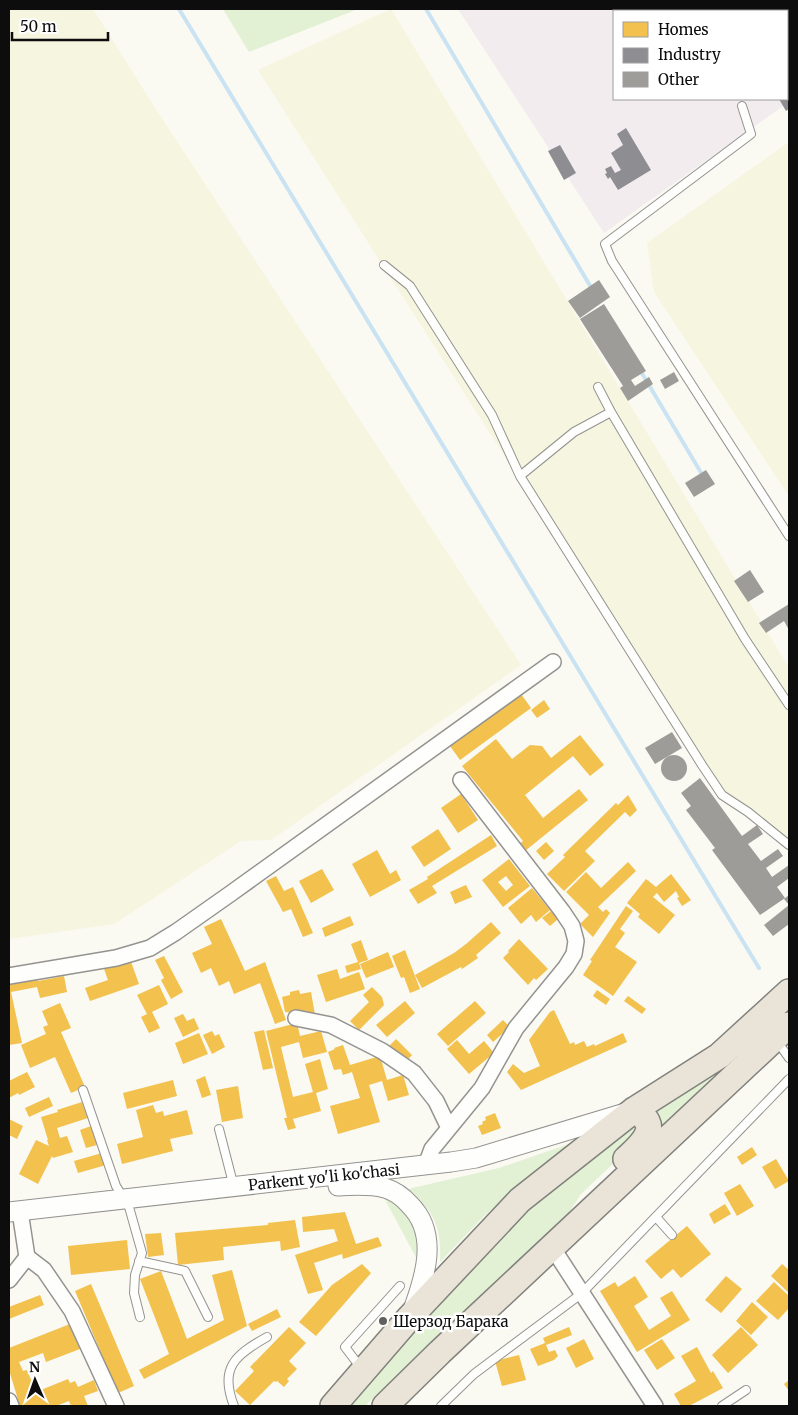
<svg xmlns="http://www.w3.org/2000/svg" width="798" height="1415" viewBox="0 0 798 1415" font-family="Merriweather,serif">
<style>
.industrial{fill:#f2ecef;fill-rule:evenodd}
.farmland{fill:#f6f5df}
.green{fill:#e2f0d3}
.homes{fill:#f2c14e;fill-rule:evenodd}
.industry{fill:#8d8d92}
.lines{fill:none;stroke-linecap:round;stroke-linejoin:round}
.stream{stroke:#cae3f3;stroke-width:4}
.building{fill:#9e9c98}
.service-casing{stroke:#949390;stroke-width:10}
.minor-casing{stroke:#949390;stroke-width:18}
.tertiary-casing{stroke:#949390;stroke-width:21}
.trunk-casing{stroke:#81817d;stroke-width:28}
.service{stroke:#fefefd;stroke-width:8}
.minor{stroke:#fefefd;stroke-width:15}
.tertiary{stroke:#fefefd;stroke-width:19}
.trunk{stroke:#eae4d8;stroke-width:25}
.poi-dot{fill:#60605d;stroke:#fff;stroke-width:2}
.labels{text-anchor:middle;dominant-baseline:central;stroke-width:5;stroke-linejoin:round;paint-order:stroke}
.street-label{font-size:15px;fill:#0d0d0d;stroke:#fff}
.poi-label{font-size:15px;fill:#0d0d0d;stroke:#fff;text-anchor:start}
</style>
<rect width="100%" height="100%" fill="#faf9f2"/>
<path class="industrial" d="M458,9H789V102L604,233ZM614,11H787V99H614Z"/>
<path class="farmland" d="M9,9H93L157,111L521,665L271,840L241,841L114,924L9,939Z
M391,9L789,668V838L728,806L258,70Z
M789,142V496L654,292L647,243Z"/>
<path class="green" d="M223,9H358L249,52Z
M727,1069L664,1129L660,1119L652,1111Z
M630,1128L637,1130L638,1140L581,1194L564,1220L432,1342L365,1406H347L417,1325L527,1210Z
M569,1144L484,1216L440,1262C442,1228 434,1210 408,1189L499,1168Z
M382,1194L392,1198L416,1224L419,1263Z"/>
<path class="homes" d="M521,694L531,708L460,760L450,746Z
M544,700L550,709L537,718L531,710Z
M580,735L604,765L590,776L573,756L525,795L543,818L579,789L588,800L525,851L519,844L523,841L462,766L496,739L512,759L530,745L542,746L551,758Z
M461,794L478,820L458,833L441,808Z
M628,795L637,810L630,817L625,812L585,851L595,861L564,891L547,874L565,857L563,855L616,803L618,805Z
M438,829L451,849L424,867L411,847Z
M491,835L497,846L432,886L437,893L418,904L409,890L428,879L427,877Z
M546,842L554,851L544,860L536,851Z
M377,850L390,874L396,870L401,880L370,897L352,864Z
M509,859L530,886L503,907L482,880ZM506,876L513,885L506,891L498,882Z
M628,862L636,871L598,907L603,912L606,909L610,913L593,937L580,924L589,915L566,892L586,872L601,888Z
M322,869L334,890L311,903L299,881Z
M671,874L691,900L682,906L677,898L679,897L676,891L664,902L657,893L653,897L675,915L659,934L638,917L640,914L627,903L646,879L656,887Z
M276,876L284,891L293,887L313,933L303,937L291,909L283,912L266,881Z
M466,885L472,897L455,904L450,892Z
M532,888L550,910L536,922L531,915L521,924L508,908Z
M626,906L633,911L620,929L625,933L615,947L637,962L613,996L583,975L592,961L590,960Z
M551,911L558,919L550,926L542,918Z
M350,916L354,925L325,937L322,928Z
M221,919L245,971L265,962L286,1020L275,1024L260,983L234,994L229,981L219,986L211,968L201,973L192,953L212,944L204,927Z
M491,922L501,933L476,955L478,958L462,969L461,967L422,988L415,975L454,953L466,944Z
M519,939L548,969L536,980L534,978L528,985L503,958L509,952L508,951Z
M361,940L368,960L359,963L361,969L347,973L345,966L358,962L351,944Z
M405,950L420,989L410,993L404,977L401,978L392,956Z
M388,952L394,967L366,978L360,964Z
M164,956L183,992L171,999L161,980L164,978L155,960Z
M130,959L139,984L90,1001L85,988L108,980L104,969Z
M337,969L340,979L359,972L365,989L326,1002L317,975Z
M64,976L67,992L40,998L37,987L11,992L22,1043L9,1045V983L37,977L38,981Z
M159,985L168,1004L152,1012L160,1028L149,1033L141,1017L147,1014L137,995Z
M372,987L382,997L384,1005L359,1030L350,1021L369,1002L363,995Z
M299,990L300,994L311,992L315,1015L285,1012L282,997L290,995V992Z
M597,990L610,999L606,1005L593,996Z
M628,996L646,1009L642,1014L624,1001Z
M405,1001L415,1013L387,1037L376,1025Z
M475,1001L486,1013L448,1046L437,1034Z
M60,1003L71,1028L61,1032L85,1087L71,1093L55,1057L30,1068L21,1045L46,1034L43,1027L48,1025L42,1011Z
M554,1010L570,1044L574,1042L575,1045L584,1041L587,1047L594,1044L595,1046L623,1033L627,1042L521,1090L507,1072L513,1064L524,1073L540,1066L529,1040L550,1012Z
M183,1014L187,1021L194,1018L199,1029L183,1037L174,1018Z
M503,1020L510,1027L493,1042L487,1035Z
M297,1023L300,1036L321,1031L327,1052L303,1058L299,1042L281,1047L293,1097L313,1092L305,1064L320,1059L328,1089L316,1093L321,1111L293,1119L296,1128L288,1130L284,1118H287L266,1031Z
M264,1030L273,1068L263,1070L254,1032Z
M212,1031L215,1036L219,1034L225,1047L212,1054L203,1035Z
M199,1033L208,1054L183,1064L175,1043Z
M396,1039L412,1055L404,1064L387,1048Z
M457,1040L469,1054L484,1041L494,1053L469,1074L447,1049Z
M343,1045L350,1065L380,1056L387,1080L403,1075L409,1095L388,1101L382,1081L369,1085L380,1122L338,1134L330,1106L360,1098L352,1072L343,1075L341,1069L334,1070L328,1052L335,1049L334,1048Z
M27,1072L35,1087L19,1095L18,1093L9,1098V1081Z
M205,1076L211,1095L202,1098L196,1080Z
M173,1080L177,1096L127,1109L123,1093Z
M238,1086L243,1118L222,1122L216,1090Z
M49,1097L53,1106L29,1117L25,1108Z
M82,1102L88,1118L57,1128L60,1138L67,1136L73,1152L53,1158L52,1156L38,1184L19,1174L36,1140L49,1146L47,1140H48L41,1117L58,1112L57,1110Z
M153,1105L156,1113L163,1111L164,1116L187,1110L193,1134L170,1139L173,1151L122,1164L117,1144L143,1137L136,1110Z
M495,1113L501,1128L482,1135L478,1126L483,1124L482,1122L486,1120L485,1117Z
M9,1119L23,1126L17,1139L9,1135Z
M91,1126L97,1145L86,1148L80,1130Z
M752,1147L757,1155L742,1165L737,1157Z
M102,1153L106,1165L78,1173L74,1161Z
M776,1159L789,1181L775,1189L762,1167Z
M740,1184L754,1206L737,1216L724,1193Z
M725,1204L731,1214L714,1224L709,1214Z
M345,1212L356,1244L378,1237L382,1246L343,1259L342,1254L314,1263L323,1290L308,1294L295,1255L338,1241L334,1229L303,1232L302,1217Z
M295,1220L300,1247L281,1251L280,1241L223,1247L224,1260L178,1265L175,1233L268,1225V1223Z
M687,1226L711,1254L681,1278L673,1269L661,1279L645,1261Z
M161,1233L164,1255L148,1257L145,1234Z
M127,1240L130,1269L71,1275L68,1246Z
M362,1264L371,1273L316,1336L299,1322L332,1285Z
M782,1264L789,1270V1293L771,1276Z
M232,1270L247,1326L144,1379L139,1370L169,1354L140,1279L161,1271L187,1339L224,1320L212,1275Z
M635,1276L648,1297L634,1306L649,1330L671,1316L660,1298L672,1291L690,1320L637,1352L600,1291L615,1282L618,1287Z
M726,1276L742,1289L721,1313L705,1300Z
M774,1282L789,1296V1308L778,1320L756,1301Z
M91,1284L134,1386L118,1393L75,1291Z
M40,1295L44,1305L9,1319V1307Z
M752,1302L768,1317L751,1335L736,1321Z
M277,1309L281,1317L252,1331L248,1324Z
M70,1324L80,1349L46,1362L43,1353L19,1362L23,1371L27,1370L36,1392L68,1379L70,1383L75,1381L78,1387L94,1380L98,1391L84,1396L88,1406H71L69,1401L56,1406H20L9,1370V1348Z
M289,1327L306,1343L289,1361L297,1369L287,1379L289,1381L284,1387L277,1381L276,1382L274,1381L250,1405L235,1391L254,1371L250,1367Z
M569,1327L572,1335L546,1345L549,1352L555,1350L558,1356L554,1360L538,1366L530,1349L545,1343L543,1338Z
M741,1327L758,1345L728,1373L712,1355Z
M584,1339L594,1359L576,1368L566,1348Z
M662,1339L675,1358L657,1370L644,1350Z
M697,1347L711,1373L713,1371L723,1388L689,1406H681L674,1394L696,1381L681,1356Z
M519,1355L526,1380L502,1386L495,1361Z
M789,1380V1391L784,1384Z"/>
<path class="industry" d="M649,9H675L677,11H651Z
M787,53L789,58V73L787,75Z
M787,88L789,92V109L786,111L779,99H787Z
M626,128L651,170L618,190L610,177L608,179L605,174L607,173L605,169L611,166L615,173L621,170L611,153L623,145L617,134Z
M560,145L576,173L564,180L548,151Z"/>
<g class="lines">
<path class="stream" d="M179,9L759,968
M426,9L592,289
M640,370L703,476"/>
</g>
<path class="building" d="M599,280L610,297L580,318L568,301Z
M604,304L646,371L631,380L635,386L649,377L653,384L628,401L620,388L623,386L580,319Z
M674,372L679,381L665,389L660,380Z
M706,470L715,484L694,497L685,483Z
M750,570L764,592L748,602L734,581Z
M789,604V630L784,621L766,633L759,623Z
M672,732L682,748L655,764L645,748Z
M661 768a13 13 0 1 1 26 0a13 13 0 1 1-26 0Z
M700,778L742,836L757,825L763,834L748,844L761,861L778,849L783,856L766,868L772,877L789,865V878L777,887L785,898L760,915L712,850L715,848L686,810L691,806L681,793Z
M789,895V924L773,936L764,925L789,905L784,899Z"/>
<g class="lines">
<defs>
<path id="service" d="M742,106L751,134L605,244L612,261L789,536
M384,265L410,286L492,415L520,476L702,765L722,795L748,812L789,845
M598,387L611,412L745,639L789,705
M520,476L574,432L611,412
M777,1041L789,1058
M83,1090L116,1186L129,1207L142,1253L135,1275L134,1293L140,1317
M219,1129L234,1187
M656,1217L672,1235
M139,1261L185,1271L208,1317
M361,1368L345,1347L400,1286
M234,1406C219,1368 235,1355 267,1337
M441,1406L474,1374L581,1294L789,1079
M722,1406L746,1390"/>
<path id="minor" d="M9,976L116,958L150,948L176,932L230,894L553,662
M296,1018L331,1025L382,1051L414,1073L436,1101L449,1128
M426,1165L432,1149L482,1088L516,1028L566,967L574,954L576,941L572,926L562,911L461,780
M552,1247L655,1406
M27,1257L44,1270L72,1311L116,1406
M9,1280L27,1257L21,1218
M9,1401L11,1406"/>
<path id="tertiary" d="M338,1186C353,1185 370,1184 385,1188C395,1191 403,1197 410,1205C439,1234 425,1277 413,1310
M9,1212L451,1162L476,1158L625,1113"/>
<path id="trunk" d="M626,1159C641,1145 664,1126 634,1110
M333,1406L410,1317L520,1200L634,1110L719,1056L789,992
M385,1406L440,1352L789,1025"/>
</defs>
<use href="#service" class="service-casing"/>
<use href="#minor" class="minor-casing"/>
<use href="#tertiary" class="tertiary-casing"/>
<use href="#trunk" class="trunk-casing"/>
<use href="#service" class="service"/>
<use href="#minor" class="minor"/>
<use href="#tertiary" class="tertiary"/>
<use href="#trunk" class="trunk"/>
</g>
<circle class="poi-dot" cx="383" cy="1321" r="5"/>
<g class="labels">
<g class="street-label">
<text transform="translate(324 1177) rotate(-6)">Parkent yo'li ko'chasi</text>
</g>
<g class="poi-label">
<text x="393" y="1321">Шерзод Барака</text>
</g>
</g>
<rect width="798" height="1415" fill="none" stroke="#0d0d0d" stroke-width="20"/>
<rect x="613" y="10" width="175" height="90" fill="#ffffff" stroke="#9e9e9e"/>
<rect x="623" y="22" width="25" height="15" fill="#f2c14e" stroke="#9e9e9e"/>
<text x="658" y="35" font-size="15" fill="#0d0d0d">Homes</text>
<rect x="623" y="48" width="25" height="15" fill="#8d8d92" stroke="#9e9e9e"/>
<text x="658" y="60" font-size="15" fill="#0d0d0d">Industry</text>
<rect x="623" y="72" width="25" height="15" fill="#9e9c98" stroke="#9e9e9e"/>
<text x="658" y="85" font-size="15" fill="#0d0d0d">Other</text>
<g transform="translate(35 1380) rotate(358)" stroke="#ffffff" stroke-width="4" paint-order="stroke">
<path d="M0-4L9 19L0 12L-9 19Z" fill="#0d0d0d"/>
<text y="-8" font-size="14" font-weight="bold" text-anchor="middle" fill="#0d0d0d">N</text>
</g>
<path d="M12 32v8h96v-8" fill="none" stroke="#0d0d0d" stroke-width="2.5"/>
<text x="20" y="32" font-size="15" fill="#0d0d0d" stroke="#ffffff" stroke-width="4" paint-order="stroke">50 m</text>
</svg>
